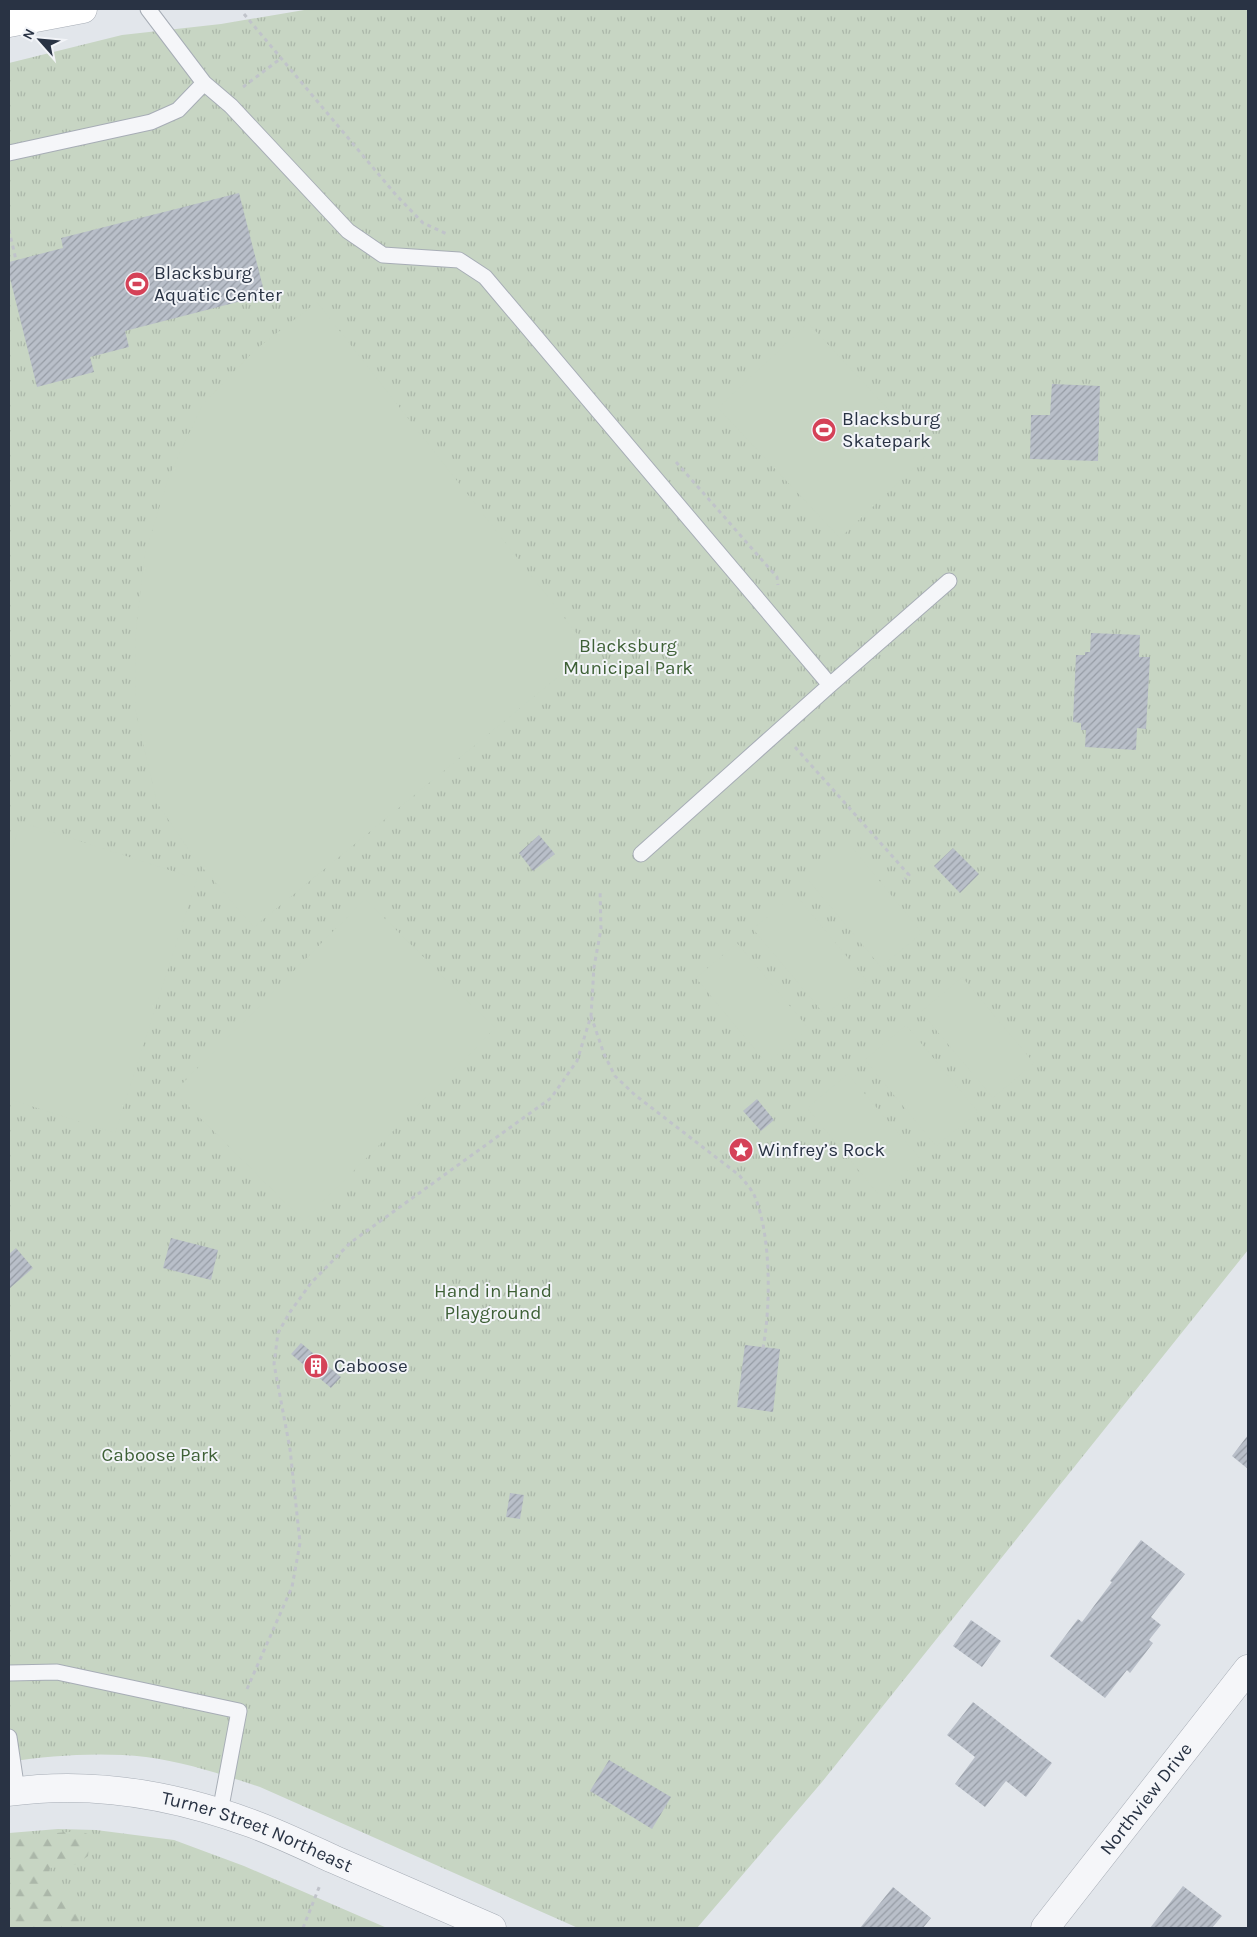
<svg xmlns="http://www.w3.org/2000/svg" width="1257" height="1937" viewBox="0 0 1257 1937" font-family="Karla,sans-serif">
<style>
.grass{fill:url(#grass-tufts)}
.forest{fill:url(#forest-firs)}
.garden{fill:#c7d5c3}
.building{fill:url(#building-hatch)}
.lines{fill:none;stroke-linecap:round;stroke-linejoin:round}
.service-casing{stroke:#a7adb6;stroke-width:17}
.minor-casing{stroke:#a7adb6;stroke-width:29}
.tertiary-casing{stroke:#a7adb6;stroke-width:29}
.secondary-casing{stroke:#a7adb6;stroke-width:29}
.path{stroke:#c0c3ca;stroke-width:3;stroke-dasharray:4 4;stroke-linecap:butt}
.service{stroke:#f5f6f9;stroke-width:15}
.minor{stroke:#f5f6f9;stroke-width:28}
.tertiary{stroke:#f5f6f9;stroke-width:28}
.secondary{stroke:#fff;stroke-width:28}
.labels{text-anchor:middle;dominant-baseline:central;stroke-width:4;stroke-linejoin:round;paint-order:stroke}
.poi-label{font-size:19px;fill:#293344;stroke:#f2f4f8;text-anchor:start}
.park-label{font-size:19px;fill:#3e6036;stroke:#f2f4f8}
.street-label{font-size:19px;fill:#293344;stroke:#f2f4f8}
</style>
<defs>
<pattern id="grass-tufts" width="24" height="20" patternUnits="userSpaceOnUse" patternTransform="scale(1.25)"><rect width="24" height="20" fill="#c7d5c3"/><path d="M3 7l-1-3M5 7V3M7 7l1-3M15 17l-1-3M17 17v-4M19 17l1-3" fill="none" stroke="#abb7a9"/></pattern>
<pattern id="forest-firs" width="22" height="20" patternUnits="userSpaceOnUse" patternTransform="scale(1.25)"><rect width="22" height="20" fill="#c7d5c3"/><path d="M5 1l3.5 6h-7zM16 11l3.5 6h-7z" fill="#abb7a9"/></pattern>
<pattern id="building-hatch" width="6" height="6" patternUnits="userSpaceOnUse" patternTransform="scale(1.25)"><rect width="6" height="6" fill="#b9bfc9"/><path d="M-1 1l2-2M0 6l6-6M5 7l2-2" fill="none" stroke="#969ca5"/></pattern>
</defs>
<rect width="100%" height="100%" fill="#e2e6eb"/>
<path class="grass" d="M310,9H1248V1250L822,1782L697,1928H578L260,1787C223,1775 185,1762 146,1757C101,1752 53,1755 9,1762V63L122,35L221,24Z
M58,1829L96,1830L174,1840L244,1866L387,1928H17L9,1905V1833Z"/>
<path class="forest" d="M80,1831L90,1835L88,1856L77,1864L50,1868L47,1882L61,1895L79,1903V1923L86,1928H9V1837Z"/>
<path class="garden" d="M317,302L577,634L575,663L254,927L195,859L157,803L136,713L135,637L145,554L169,476L203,404L255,350Z
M808,323L929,453L840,538L718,408Z
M21,822L197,879L115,1133L9,1099V859Z
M851,846L922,933L881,967L809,881Z
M795,894L867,981L825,1015L753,929Z
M365,899L495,1028L304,1221L174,1092Z
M737,943L809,1029L767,1064L696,978Z
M962,977L1034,1063L993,1098L921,1012Z
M906,1025L978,1112L936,1146L865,1060Z
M848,1074L921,1160L879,1195L807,1108Z"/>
<path class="building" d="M239,193L265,295L125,331L129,347L90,357L94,372L37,387L9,274V262L63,248L61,238Z
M1052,384L1100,386L1098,461L1030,459L1031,415H1050Z
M1091,633L1140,635L1139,657H1150L1146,729L1137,728L1136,750L1085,747L1086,730H1081V723L1073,722L1076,655H1085V652H1090Z
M539,835L555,854L533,871L519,853Z
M953,848L979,874L960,893L934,866Z
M757,1099L774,1120L761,1131L743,1111Z
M171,1238L218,1250L211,1280L163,1268Z
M16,1248L33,1268L9,1289V1254Z
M301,1343L341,1377L331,1388L291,1354Z
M745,1345L780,1349L773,1412L737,1407Z
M1248,1435V1469L1232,1456Z
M510,1493L524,1495L520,1519L506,1517Z
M1141,1540L1185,1574L1151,1617L1161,1625L1149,1640L1153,1643L1130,1673L1127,1670L1105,1698L1050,1656L1078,1619L1082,1622L1112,1582L1110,1581Z
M971,1620L1001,1641L982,1667L953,1646Z
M973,1702L1052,1763L1026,1797L1006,1781L985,1807L955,1784L975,1757L947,1735Z
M609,1760L671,1797L652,1829L590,1791Z
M1183,1886L1222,1916L1212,1928H1150Z
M893,1887L931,1918L923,1928H860Z"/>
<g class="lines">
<defs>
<path id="service" d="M148,9L204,83L231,106L348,231L383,255L459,260L485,277L830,685
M9,153L151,122L178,110L204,83
M641,854L830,685L949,581
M9,1673L57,1672L239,1711L220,1812
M9,1737L17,1791"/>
<g id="minor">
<path id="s1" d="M1045,1928L1248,1669"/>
</g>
<g id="tertiary">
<path id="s2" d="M9,1792C93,1780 175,1795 253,1824C280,1834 307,1847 333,1859C386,1882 439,1905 492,1928"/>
</g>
<path id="secondary" d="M9,23L83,9"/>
</defs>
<use href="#service" class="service-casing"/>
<use href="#minor" class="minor-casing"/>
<use href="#tertiary" class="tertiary-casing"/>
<use href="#secondary" class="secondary-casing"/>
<path class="path" d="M244,14L396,195L423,223L447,234
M243,87L280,59
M9,230L16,260
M676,462L777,577L778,585
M795,747L909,875L905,879
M591,1016L604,1054L615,1076L635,1095L739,1175C745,1182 751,1188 755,1197C771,1236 771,1306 763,1348
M247,1689L292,1587L300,1543L290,1449L274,1364L278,1333L290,1312L311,1283L350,1243L551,1098L577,1061L591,1016L594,967L601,929L600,890
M303,1928L320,1885"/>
<use href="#service" class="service"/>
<use href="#minor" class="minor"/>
<use href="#tertiary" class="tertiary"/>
<use href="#secondary" class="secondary"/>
</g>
<defs>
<symbol id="stadium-disc" viewBox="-11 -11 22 22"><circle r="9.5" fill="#d54258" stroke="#f2f4f8"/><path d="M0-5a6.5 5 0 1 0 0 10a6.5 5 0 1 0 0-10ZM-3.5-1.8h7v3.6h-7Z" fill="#fff"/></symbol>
<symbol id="sight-disc" viewBox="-11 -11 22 22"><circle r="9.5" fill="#d54258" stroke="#f2f4f8"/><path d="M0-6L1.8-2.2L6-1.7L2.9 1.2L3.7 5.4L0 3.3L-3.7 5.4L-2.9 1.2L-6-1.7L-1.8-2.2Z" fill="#fff"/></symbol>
<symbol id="building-disc" viewBox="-11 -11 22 22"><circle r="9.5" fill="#d54258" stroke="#f2f4f8"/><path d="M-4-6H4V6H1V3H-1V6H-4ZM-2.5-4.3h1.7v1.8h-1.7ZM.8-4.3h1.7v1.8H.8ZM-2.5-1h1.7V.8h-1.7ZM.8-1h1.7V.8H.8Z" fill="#fff"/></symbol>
</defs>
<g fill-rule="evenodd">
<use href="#stadium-disc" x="123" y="270" width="28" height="28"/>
<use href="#stadium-disc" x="810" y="416" width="28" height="28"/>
<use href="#sight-disc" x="727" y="1136" width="28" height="28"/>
<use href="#building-disc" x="302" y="1352" width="28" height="28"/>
</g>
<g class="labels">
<g class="poi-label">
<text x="154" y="273">Blacksburg<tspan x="154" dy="22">Aquatic Center</tspan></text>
<text x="842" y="419">Blacksburg<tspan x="842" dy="22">Skatepark</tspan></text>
<text x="758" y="1150">Winfrey’s Rock</text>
<text x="334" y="1366">Caboose</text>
</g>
<g class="park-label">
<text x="628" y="646">Blacksburg<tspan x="628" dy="22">Municipal Park</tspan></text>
<text x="493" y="1291">Hand in Hand<tspan x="493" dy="22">Playground</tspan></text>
<text x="160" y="1455">Caboose Park</text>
</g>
<g class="street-label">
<text stroke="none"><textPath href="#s1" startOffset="164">Northview Drive</textPath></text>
<text stroke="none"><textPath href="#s2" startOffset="255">Turner Street Northeast</textPath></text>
</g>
</g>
<rect width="1257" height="1937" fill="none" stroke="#293344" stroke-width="20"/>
<g transform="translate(40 40) rotate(297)" stroke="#f2f4f8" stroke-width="4" paint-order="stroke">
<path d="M0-4L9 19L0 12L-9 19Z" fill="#293344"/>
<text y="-8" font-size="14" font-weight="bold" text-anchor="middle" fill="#293344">N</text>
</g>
</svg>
